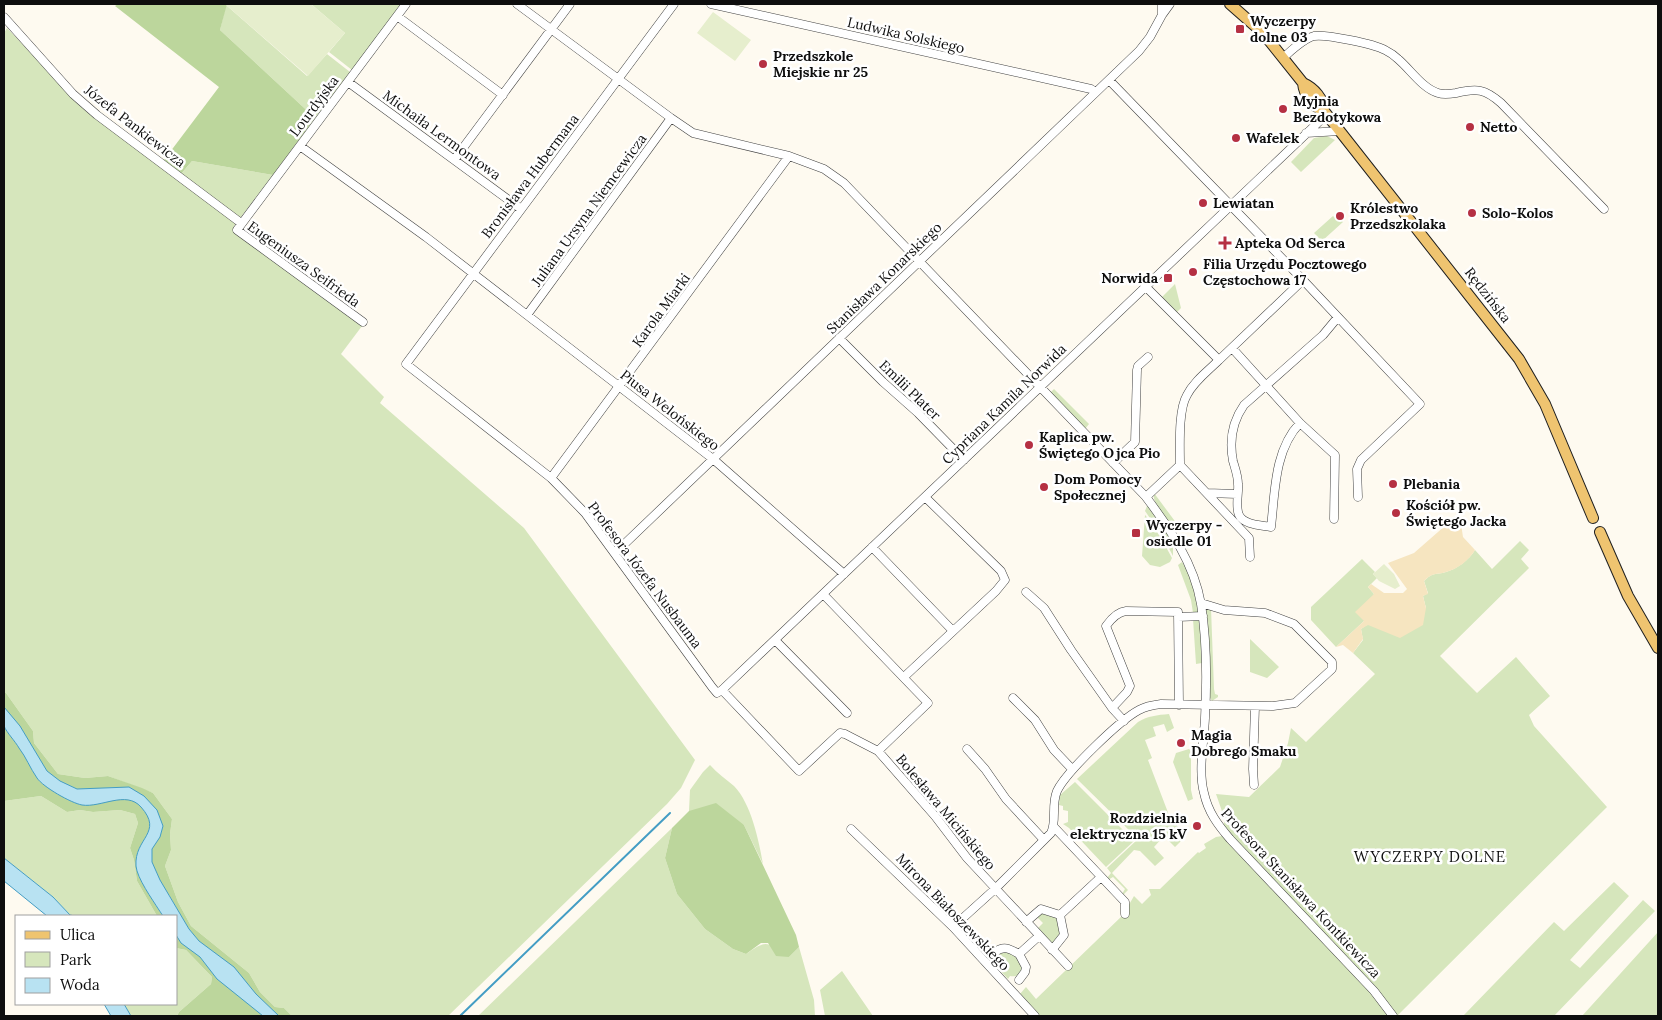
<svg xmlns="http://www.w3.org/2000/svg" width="1662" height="1020" viewBox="0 0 1662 1020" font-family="Lora,serif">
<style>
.green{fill:#d6e6bc}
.forest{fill:#bcd69c;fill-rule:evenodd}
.sand{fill:#f6e5c0}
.pitch{fill:#e6eecd}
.water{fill:#b8e2f2;stroke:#449dc4}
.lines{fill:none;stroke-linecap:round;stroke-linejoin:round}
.stream{stroke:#449dc4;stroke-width:2}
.minor-casing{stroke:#414141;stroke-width:9}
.major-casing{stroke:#1f1f1f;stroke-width:12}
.minor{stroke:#fff;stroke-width:8}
.major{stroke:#efc470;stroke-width:10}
.poi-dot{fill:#b53043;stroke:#fff;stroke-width:2}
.labels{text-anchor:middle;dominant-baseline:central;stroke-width:5;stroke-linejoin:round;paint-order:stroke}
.poi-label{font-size:14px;font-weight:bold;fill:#0e0e0e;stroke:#fff;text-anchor:start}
.street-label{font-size:14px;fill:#0e0e0e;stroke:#fff}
.neighbourhood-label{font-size:15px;letter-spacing:1px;fill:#0e0e0e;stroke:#fff}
</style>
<rect width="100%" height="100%" fill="#fefaf0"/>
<path class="green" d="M311,4H401L352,70L329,52L345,33Z
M226,5L307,76L327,54L350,72L315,118L220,30Z
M7,28L86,111L177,179L192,161L273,175L234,226L233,230L362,326L341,354L384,397L380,403L524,528L695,760L681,788L667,804L448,1016H292L284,1008L275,1007L260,992L249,973L191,926L178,902L165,866L171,850L170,834L172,819L153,793L108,776L85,778L58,774L34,743L33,731L6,693H4V33Z
M1327,136L1335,140L1301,172L1291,162L1314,138Z
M1333,216L1334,217L1336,216L1343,222L1322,241L1314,233Z
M1175,284L1181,308L1176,313L1161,298Z
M1054,389L1089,424L1085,429L1050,393Z
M1154,493L1180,528L1175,531C1168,521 1151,503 1154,493Z
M1147,506L1150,507L1173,542V556L1163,537L1145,511Z
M1145,515L1146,516L1161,538L1172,558L1170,562L1160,567L1150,565L1142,556Z
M1520,541L1529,550L1521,559L1529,568L1440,656L1477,693L1516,657L1550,696L1529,715L1534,726L1607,807L1397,1016H1040L1020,994L1026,987L1036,999L1123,915L1134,896L1142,904L1151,895L1149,889H1160L1198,852L1199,853L1206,848L1204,844L1216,837L1222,836L1236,851L1241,845L1223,826L1225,820L1216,794L1249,797L1280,767L1288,743L1291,728L1306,742L1375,674L1353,653L1363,640L1361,629L1368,624L1426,608L1423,596L1428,593L1424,581C1433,572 1435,575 1446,572C1457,569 1469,560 1475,550L1492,569Z
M1362,559L1375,572L1373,574L1377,578L1368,587L1374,594L1364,621L1336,647L1311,620V607Z
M1182,562C1193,575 1196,594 1199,610L1197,614L1193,613L1191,600L1178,565Z
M1208,607L1211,608L1214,689L1215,694L1218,695V697L1212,701L1209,696L1205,609Z
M1193,619H1197L1200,621L1202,663L1196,664Z
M1250,639L1279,667L1267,678L1250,672Z
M1169,714L1174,728L1167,732L1164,724L1153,727L1156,736L1145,740L1152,758L1148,760L1172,823L1174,822L1186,836L1175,847L1164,836L1154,847L1164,858L1155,866L1140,851L1134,850L1112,873L1128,890L1123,895L1122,894L1125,889L1113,877L1108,880L1107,878L1111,873L1107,868L1138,839L1077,779L1138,722C1148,716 1157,715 1169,714Z
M1189,749L1191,751V790L1193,799L1188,801L1173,762L1176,753Z
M710,765C717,773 726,779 734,786C751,803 759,841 763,864L744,825L689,811L690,790L703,772Z
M1075,782L1134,841L1106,867L1069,828L1063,824L1068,822V811L1063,810V806L1059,805L1060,795Z
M41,796L67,812L80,810L93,812L120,810L135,814L138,823L130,848L134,860L137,881L157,916H75L70,915L53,897L4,858V801Z
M672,828L665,858L677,894L705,929L733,949L746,954C768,938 767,943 789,957L799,947L814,1000L815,1016H478Z
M1614,882L1629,896L1570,960L1580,968L1643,900L1655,911L1554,1016H1463L1554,922L1564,931Z
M1039,913L1058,917L1062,934L1056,942L1052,943L1038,928L1043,923L1036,916Z
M1658,932V1016H1582Z
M176,948L186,950L212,977L211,984L179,1012L177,1016H131L124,1004H176Z
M1003,950L1017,957L1023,969C1019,975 1017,977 1010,976L1008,979L993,963L996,962L997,953Z
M842,971L873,1016H825L820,990Z"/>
<path class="forest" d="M118,4H227L220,30L315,118L273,175L192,161L181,174L164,160L219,87L115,6Z
M4,693H6L33,731L34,743L58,774L85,778L108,776L142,788L153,793L172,819L170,834L171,850L165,866L178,902L191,926L249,973L260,992L275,1007L284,1008L292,1016H274C251,989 225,966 199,941C187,929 178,910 169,895L157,907L162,915L168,916H157L137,881L134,860L130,848L138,823L135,814L120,810L93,812L80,810L67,812L41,796L4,801ZM15,735L42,764L46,771L33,770Z
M716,803L744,825L796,935L799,947L789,957L776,956L768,943H761L746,954L733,949L705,929L677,894L665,858L672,828L689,811Z
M176,935L204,956L263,1016H177L179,1012L211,984L212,977L186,950L176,948Z"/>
<path class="sand" d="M1454,518L1461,524L1463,537L1475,550C1469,560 1458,569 1446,572C1436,575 1433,572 1424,581L1428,594L1423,596L1426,608L1423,625L1400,638L1368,625L1361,629L1363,639L1353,653L1343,645L1336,647L1364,621L1355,612L1374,594L1368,587L1371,584L1384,593H1403L1407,589L1388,563L1414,553Z"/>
<path class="pitch" d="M227,4H311L345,33L308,76L226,5Z
M713,12L751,40L735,61L697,33Z
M1384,564L1394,574L1400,586L1395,589L1379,581L1373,574Z"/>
<path class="water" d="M4,707L20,726L47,771L60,781L77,789L129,787L144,796L157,810L163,826L160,837L152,849V862L160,880L189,929L199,941L234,967L256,994L279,1016H263L217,979L200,957L181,943L176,935V916H163L159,910C152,899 137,878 136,866C134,838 164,833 141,807C126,790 101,808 82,805C71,803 43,787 37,778C30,768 26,757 19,748C15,741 7,733 4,726C2,721 4,712 4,707Z
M4,858L53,897L70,915L75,916H47L4,881Z
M104,1004H124L131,1016H111Z"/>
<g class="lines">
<path class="stream" d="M460,1016L670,813"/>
<defs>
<path id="minor" d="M517,4L671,118L693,133L789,156L824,169L844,183L1146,497C1170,529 1194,563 1201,604C1207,641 1207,680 1205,718C1204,741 1198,771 1204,793C1208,812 1218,825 1230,839L1374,991L1393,1016
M674,4L406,364L551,478L585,513L712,687L717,693L722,690L1327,114
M711,4L1091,89L1096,92
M1162,4V15
M397,16L503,95
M4,17L73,94L97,115L241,223
M1283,58C1292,50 1303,39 1314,36C1326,34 1374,44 1385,50C1389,52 1394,55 1398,59C1410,69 1422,88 1438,93C1444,95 1450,94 1456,93C1477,88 1485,89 1501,103L1604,209
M1109,80L1303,280L1420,404L1361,460L1357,469L1358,497
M348,82L521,209
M1306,133L1340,131
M300,146L426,237L713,459L844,574
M454,160L570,4
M1145,286L1219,360L1303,280
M527,315L671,118
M363,322L237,230L406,4
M839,338L883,382L918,413L964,460
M1232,348L1300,423L1335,455L1334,519
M1300,423C1274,450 1275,493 1271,527C1261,525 1244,525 1239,515C1235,506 1239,493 1238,484C1238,476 1235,468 1233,461C1229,440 1232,422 1244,405L1323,335L1338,317
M1113,463L1135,442L1137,370L1138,366L1148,357
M1180,465L1249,538L1250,557
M551,478L789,156
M1207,493L1237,494
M1146,497L1180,465C1180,446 1178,410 1187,395C1194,381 1208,371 1219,360
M872,547L953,631
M615,553L1139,51L1150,37L1162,15L1170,4
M1026,592L1044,608L1071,650L1112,708L1124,721
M823,594L928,703L878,751
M1178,617L1203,616
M775,640L847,713
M904,677L996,591L1005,580L1001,571L925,497
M722,690L799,771L840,733L845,734L878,751L935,816L967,858L1068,966
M1013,698L1035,720L1054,750L1072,769
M1112,708L1127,692L1130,686L1106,626C1111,619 1117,612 1126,611L1178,612L1179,705
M967,749L985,769L1006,799L1044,840
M1254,785L1253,769L1255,706
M1054,827L1125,902V914
M851,829L953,927L1035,1016
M1060,915L1101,877
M1026,922L1041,909L1060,915L1064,935L1052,950
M953,927L995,889L1051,833C1057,821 1051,805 1057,791C1066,772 1120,720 1139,710C1146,706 1153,705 1161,704L1273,706L1295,703L1332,669V662L1294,624L1265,613L1224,610L1201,603
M995,952C1004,945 1010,949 1019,954L1039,936
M1019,980L1025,972L1026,967L1019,954"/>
<path id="major" d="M1230,4L1263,33L1303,83C1314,88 1324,99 1324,111
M1303,83C1304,95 1313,107 1324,111
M1324,111L1519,359L1545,404L1593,518
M1600,532L1628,596L1658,648"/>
</defs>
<use href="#minor" class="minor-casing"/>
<use href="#major" class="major-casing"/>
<use href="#minor" class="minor"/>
<use href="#major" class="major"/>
</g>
<g class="poi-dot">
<rect x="1235" y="24" width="10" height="10" rx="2.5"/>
<circle cx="763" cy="64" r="5"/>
<circle cx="1283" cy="109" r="5"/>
<circle cx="1470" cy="127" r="5"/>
<circle cx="1236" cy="138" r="5"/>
<circle cx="1203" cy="203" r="5"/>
<circle cx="1472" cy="213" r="5"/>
<circle cx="1340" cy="216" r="5"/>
<path d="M1222.5 235.5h5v5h5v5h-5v5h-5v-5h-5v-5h5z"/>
<circle cx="1193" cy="272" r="5"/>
<rect x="1163" y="273" width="10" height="10" rx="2.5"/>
<circle cx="1029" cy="445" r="5"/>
<circle cx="1393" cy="484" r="5"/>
<circle cx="1044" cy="487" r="5"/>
<circle cx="1396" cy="513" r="5"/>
<rect x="1131" y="528" width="10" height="10" rx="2.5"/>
<circle cx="1181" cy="743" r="5"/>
<circle cx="1197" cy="826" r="5"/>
</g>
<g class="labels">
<g class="poi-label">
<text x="1250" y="21">Wyczerpy<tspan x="1250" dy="16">dolne 03</tspan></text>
<text x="773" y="56">Przedszkole<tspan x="773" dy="16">Miejskie nr 25</tspan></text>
<text x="1293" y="101">Myjnia<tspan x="1293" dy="16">Bezdotykowa</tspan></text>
<text x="1480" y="127">Netto</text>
<text x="1246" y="138">Wafelek</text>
<text x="1213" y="203">Lewiatan</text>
<text x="1350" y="208">Królestwo<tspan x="1350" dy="16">Przedszkolaka</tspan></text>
<text x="1482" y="213">Solo-Kolos</text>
<text x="1235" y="243">Apteka Od Serca</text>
<text x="1203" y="264">Filia Urzędu Pocztowego<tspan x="1203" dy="16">Częstochowa 17</tspan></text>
<text x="1158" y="278" text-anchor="end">Norwida</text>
<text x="1039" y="437">Kaplica pw.<tspan x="1039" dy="16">Świętego Ojca Pio</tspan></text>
<text x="1054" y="479">Dom Pomocy<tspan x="1054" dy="16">Społecznej</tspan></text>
<text x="1403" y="484">Plebania</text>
<text x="1406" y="505">Kościół pw.<tspan x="1406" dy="16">Świętego Jacka</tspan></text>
<text x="1146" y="525">Wyczerpy -<tspan x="1146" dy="16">osiedle 01</tspan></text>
<text x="1191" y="735">Magia<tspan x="1191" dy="16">Dobrego Smaku</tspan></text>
<text x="1187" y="818" text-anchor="end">Rozdzielnia<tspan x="1187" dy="16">elektryczna 15 kV</tspan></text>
</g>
<g class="street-label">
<text transform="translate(906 35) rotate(13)">Ludwika Solskiego</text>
<text transform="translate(314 106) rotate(-53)">Lourdyjska</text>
<text transform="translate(135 126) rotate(38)">Józefa Pankiewicza</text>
<text transform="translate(442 135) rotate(36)">Michaiła Lermontowa</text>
<text transform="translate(530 176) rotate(-53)">Bronisława Hubermana</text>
<text transform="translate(589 210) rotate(-54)">Juliana Ursyna Niemcewicza</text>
<text transform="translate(304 264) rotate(36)">Eugeniusza Seifrieda</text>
<text transform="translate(884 278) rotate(-44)">Stanisława Konarskiego</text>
<text transform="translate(1488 295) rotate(52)">Rędzińska</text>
<text transform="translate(661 310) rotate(-54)">Karola Miarki</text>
<text transform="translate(910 390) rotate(44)">Emilii Plater</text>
<text transform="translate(1004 404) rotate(-44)">Cypriana Kamila Norwida</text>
<text transform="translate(670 410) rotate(38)">Piusa Welońskiego</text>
<text transform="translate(645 575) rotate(53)">Profesora Józefa Nusbauma</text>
<text transform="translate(946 812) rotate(50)">Bolesława Micińskiego</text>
<text transform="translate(1301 893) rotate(47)">Profesora Stanisława Kontkiewicza</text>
<text transform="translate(953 912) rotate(46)">Mirona Białoszewskiego</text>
</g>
<g class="neighbourhood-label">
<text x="1430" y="856">WYCZERPY DOLNE</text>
</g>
</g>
<rect width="1662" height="1020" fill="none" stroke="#0e0e0e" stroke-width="10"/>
<rect x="15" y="915" width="162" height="90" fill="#ffffff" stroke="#9f9f9f"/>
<rect x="25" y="931" width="25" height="8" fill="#efc470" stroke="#9f9f9f"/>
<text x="60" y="940" font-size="15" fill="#0e0e0e">Ulica</text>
<rect x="25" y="952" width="25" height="15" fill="#d6e6bc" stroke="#9f9f9f"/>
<text x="60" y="965" font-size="15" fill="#0e0e0e">Park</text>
<rect x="25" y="978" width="25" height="15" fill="#b8e2f2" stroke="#9f9f9f"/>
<text x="60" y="990" font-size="15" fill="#0e0e0e">Woda</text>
</svg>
